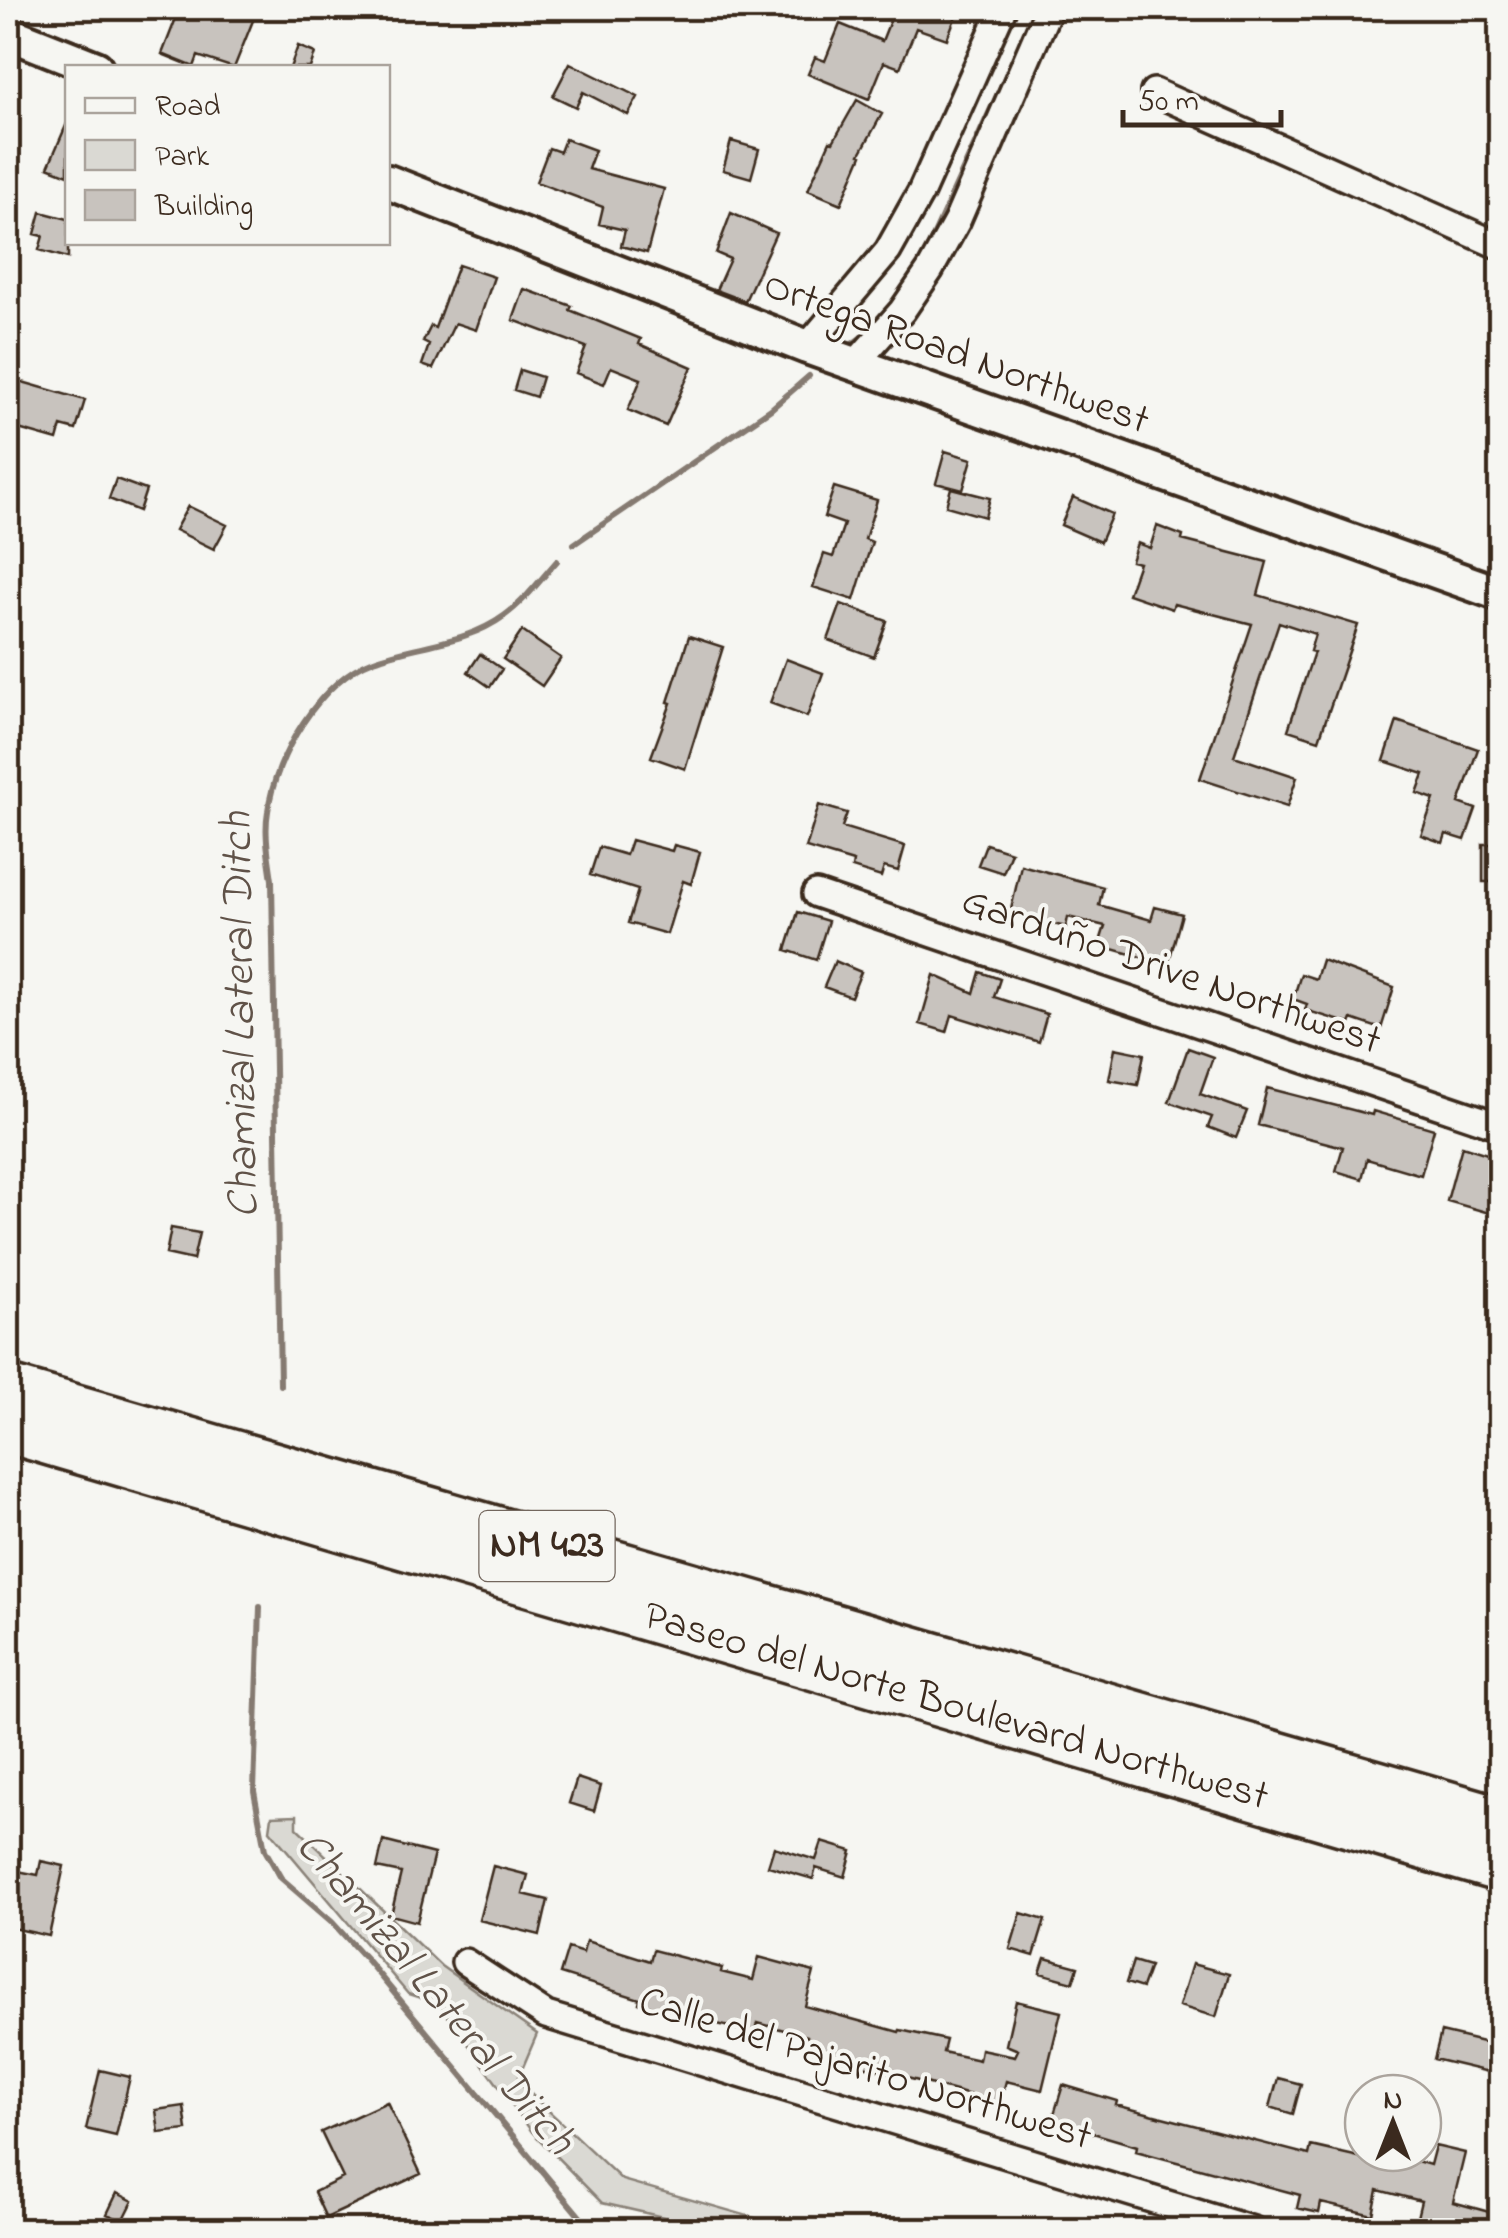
<svg xmlns="http://www.w3.org/2000/svg" width="1508" height="2238" viewBox="0 0 1508 2238" font-family="'Indie Flower',sans-serif">
<style>
.green{fill:#dad9d3;stroke:#8a8278;stroke-width:2.5}
.lines{fill:none;stroke-linecap:round;stroke-linejoin:round}
.stream{stroke:#857a71;stroke-width:6}
.building{fill:#c8c3be;stroke:#3b2a1e;stroke-width:2.5}
.minor-casing{stroke:#3b2a1e;stroke-width:32}
.tertiary-casing{stroke:#3b2a1e;stroke-width:40}
.motorway-casing{stroke:#3b2a1e;stroke-width:55}
.minor{stroke:#f6f6f2;stroke-width:25}
.tertiary{stroke:#f6f6f2;stroke-width:32}
.motorway{stroke:#f6f6f2;stroke-width:48}
.labels{text-anchor:middle;dominant-baseline:central;stroke-width:8;stroke-linejoin:round;paint-order:stroke}
.shield{fill:#f6f6f2;stroke:#73675e;stroke-width:2.5}
.shield-label{font-size:40px;font-weight:bold;fill:#3b2a1e}
.street-label{font-size:42px;fill:#3b2a1e;stroke:#f6f6f2}
.water-label{font-size:45px;font-style:italic;fill:#605248;stroke:#f6f6f2}
</style>
<rect width="100%" height="100%" fill="#f6f6f2"/>
<filter id="ink" filterUnits="userSpaceOnUse"><feTurbulence type="fractalNoise" baseFrequency=".01" numOctaves="2"/><feDisplacementMap in="SourceGraphic" scale="20" xChannelSelector="R" yChannelSelector="G"/><feConvolveMatrix kernelMatrix="1 2 1 2 8 2 1 2 1" color-interpolation-filters="sRGB"/></filter>
<g filter="url(#ink)">
<path class="green" d="M297,1815V1828L441,1966L537,2034L517,2081L622,2180L797,2230H720L602,2203L532,2132L439,2004L408,1994L270,1830L272,1816Z"/>
<g class="lines">
<path class="stream" d="M926,252L1022,40
M851,345L866,334
M574,544L771,409L809,376
M280,1385L272,880C269,857 264,834 268,811C275,756 320,680 374,660C417,644 466,644 504,616C524,602 541,579 557,561
M260,1607L254,1791L265,1850L281,1878L332,1922L366,1959L591,2230"/>
</g>
<path class="building" d="M180,8H226L254,18L234,68L198,56L194,67L162,54Z
M895,8H959L947,39L916,28L900,68L884,62L869,99L808,74L815,57L825,61L840,24L882,41Z
M298,46L315,53L310,68H290Z
M570,63L638,97L628,115L583,92L576,107L553,96Z
M857,100L882,114L860,154L862,155L841,204L808,190L830,141L833,142Z
M68,121V175L48,167Z
M565,139L595,150L588,169L664,189L647,253L621,246L625,230L599,224L603,207L536,182L549,148L560,152Z
M731,141L759,149L751,178L723,170Z
M41,212L68,219V258L39,250L43,236L35,234Z
M731,213L776,233L745,301L716,290L730,259L716,253Z
M458,265L494,277L476,330L455,323L433,369L422,365L429,345L423,342L431,326L435,328Z
M524,289L572,306L570,310L641,339L639,344L692,367L666,426L628,410L641,379L611,367L604,384L576,373L586,347L513,320Z
M520,370L542,377L536,397L514,390Z
M12,379L85,400L76,430L61,426L57,440L8,426V393Z
M945,451L972,459L963,490L936,483Z
M116,479L146,490L139,511L109,499Z
M834,487L877,500L865,539L872,542L854,600L813,587L824,554L833,557L844,524L824,517Z
M951,488L990,498L985,517L946,506Z
M1073,497L1112,514L1100,542L1061,525Z
M188,506L227,525L214,549L175,530Z
M1157,526L1183,536L1182,540L1267,562L1258,595L1358,625L1319,740L1288,730L1314,652L1310,651L1315,634L1279,622L1234,756L1297,777L1287,807L1200,779L1252,624L1174,604L1172,609L1128,594L1139,563L1131,561L1137,543L1150,548Z
M841,604L887,621L874,657L828,640Z
M522,631L561,658L542,686L503,659Z
M689,636L723,647L685,769L651,757L671,703L668,702Z
M480,654L502,669L490,687L468,672Z
M786,659L823,673L807,717L770,703Z
M1397,721L1478,749L1459,803L1476,809L1465,840L1446,834L1443,843L1421,835L1434,799L1417,793L1424,774L1384,761Z
M819,805L847,813L842,827L905,846L898,871L884,867L881,877L852,868L853,862L806,848Z
M631,840L672,851L674,845L700,852L691,884L683,881L667,934L628,923L638,890L590,875L599,847L626,855Z
M986,844L1011,852L1003,873L978,865Z
M1483,844H1500V882H1483Z
M1021,865L1103,887L1099,905L1151,920L1155,907L1182,914L1168,965L1099,945L1105,926L1068,917L1066,927L1010,914Z
M798,912L828,921L816,960L786,950Z
M1322,960L1394,987L1381,1029L1352,1019L1350,1024L1305,1010L1307,1004L1293,999L1301,974L1316,979Z
M835,961L861,972L851,997L824,987Z
M980,972L1000,979L994,997L1047,1014L1039,1042L952,1015L947,1032L920,1024L934,975L974,993Z
M1115,1048L1144,1054L1138,1085L1109,1080Z
M1188,1048L1213,1057L1200,1094L1247,1111L1236,1138L1208,1127L1212,1117L1169,1102Z
M1267,1088L1372,1115L1373,1111L1434,1129L1421,1175L1367,1159L1362,1179L1336,1171L1343,1147L1258,1125Z
M1462,1146L1497,1157L1493,1172L1500,1174V1216L1447,1201Z
M171,1228L199,1233L193,1260L166,1254Z
M577,1778L601,1786L594,1811L569,1803Z
M383,1841L434,1854L417,1922L391,1915L401,1873L377,1868Z
M822,1842L852,1851L845,1877L816,1868L813,1879L768,1866L774,1847L816,1860Z
M41,1861L64,1866L49,1936L8,1927V1869L38,1875Z
M493,1866L528,1875L523,1894L548,1900L540,1935L479,1920Z
M1021,1913L1045,1920L1034,1956L1010,1949Z
M586,1941L650,1961L653,1950L722,1968L721,1972L753,1980L759,1957L814,1972L805,2006L899,2032L900,2030L946,2040L943,2052L979,2060L981,2049L1015,2056L1018,2050L1006,2045L1016,2001L1061,2012L1042,2090L1006,2081L999,2107L969,2100L970,2095L804,2050L807,2036L758,2023L755,2034L639,2003L640,1999L560,1974L568,1948L583,1953Z
M1045,1958L1078,1967L1073,1982L1040,1973Z
M1133,1961L1150,1966L1142,1988L1126,1983Z
M1192,1964L1229,1974L1216,2017L1179,2006Z
M1441,2032L1500,2046L1497,2074L1434,2059Z
M100,2070L130,2077L116,2136L86,2129Z
M1278,2078L1301,2084L1293,2114L1270,2107Z
M1063,2085L1117,2101L1116,2105L1309,2155L1311,2146L1407,2168L1410,2159L1430,2165L1435,2146L1465,2153L1453,2202L1500,2215V2230H1414L1421,2201L1378,2190L1373,2215L1321,2203L1319,2213L1297,2208L1300,2195L1136,2151L1137,2146L1052,2121Z
M387,2102L421,2174L326,2218L314,2192L343,2178L321,2132Z
M184,2106L187,2130L159,2133L156,2110Z
M117,2193L133,2201L123,2221L107,2214Z"/>
<g class="lines">
<defs>
<path id="minor" d="M1154,92L1500,246
M807,347L888,251L921,192L1003,8
M855,364L902,311L930,270L957,221L1049,8
M816,894L1500,1126
M465,1962L546,2015L1253,2230"/>
<path id="tertiary" d="M8,33L96,68
M388,182L807,347L1500,594"/>
<g id="motorway">
<path d="M8,1390L1500,1821"/>
<path id="s1" d="M8,1428L1500,1867"/>
</g>
</defs>
<use href="#minor" class="minor-casing"/>
<use href="#tertiary" class="tertiary-casing"/>
<use href="#motorway" class="motorway-casing"/>
<use href="#minor" class="minor"/>
<use href="#tertiary" class="tertiary"/>
<use href="#motorway" class="motorway"/>
</g>
</g>
<g class="labels">
<rect class="shield" x="479.5" y="1511" width="135" height="70" rx="8"/>
<g class="shield-label">
<text x="547" y="1546">NM 423</text>
</g>
<g class="street-label">
<text transform="translate(956 354) rotate(20)">Ortega Road Northwest</text>
<text transform="translate(1171 972) rotate(19)">Garduño Drive Northwest</text>
<text stroke="none"><textPath href="#s1" startOffset="988">Paseo del Norte Boulevard Northwest</textPath></text>
<text transform="translate(865 2070) rotate(17)">Calle del Pajarito Northwest</text>
</g>
<g class="water-label">
<text transform="translate(242 1015) rotate(-91)">Chamizal Lateral Ditch</text>
<text transform="translate(434 1994) rotate(50)">Chamizal Lateral Ditch</text>
</g>
</g>
<rect width="1508" height="2238" fill="none" stroke="#f6f6f2" stroke-width="40"/>
<rect x="20" y="20" width="1468" height="2198" fill="none" stroke="#3b2a1e" stroke-width="4" filter="url(#ink)"/>
<rect x="65" y="65" width="325" height="180" fill="#f6f6f2" stroke="#aba49d" stroke-width="2.5"/>
<rect x="85" y="98" width="50" height="15" fill="#f6f6f2" stroke="#aba49d" stroke-width="2.5"/>
<text x="155" y="115" font-size="30" fill="#3b2a1e">Road</text>
<rect x="85" y="140" width="50" height="30" fill="#dad9d3" stroke="#aba49d" stroke-width="2.5"/>
<text x="155" y="165" font-size="30" fill="#3b2a1e">Park</text>
<rect x="85" y="190" width="50" height="30" fill="#c8c3be" stroke="#aba49d" stroke-width="2.5"/>
<text x="155" y="215" font-size="30" fill="#3b2a1e">Building</text>
<g transform="translate(1393 2123)"><circle r="48" fill="#f6f6f2" stroke="#aba49d" stroke-width="2.5"/>
<path d="M0-8L18 38L0 25L-18 38Z" fill="#3b2a1e"/>
<text y="-15" font-size="28" font-weight="bold" text-anchor="middle" fill="#3b2a1e">N</text>
</g>
<path d="M1123 110v15h158v-15" fill="none" stroke="#3b2a1e" stroke-width="5"/>
<text x="1138" y="110" font-size="30" fill="#3b2a1e" stroke="#f6f6f2" stroke-width="8" paint-order="stroke">50 m</text>
</svg>
